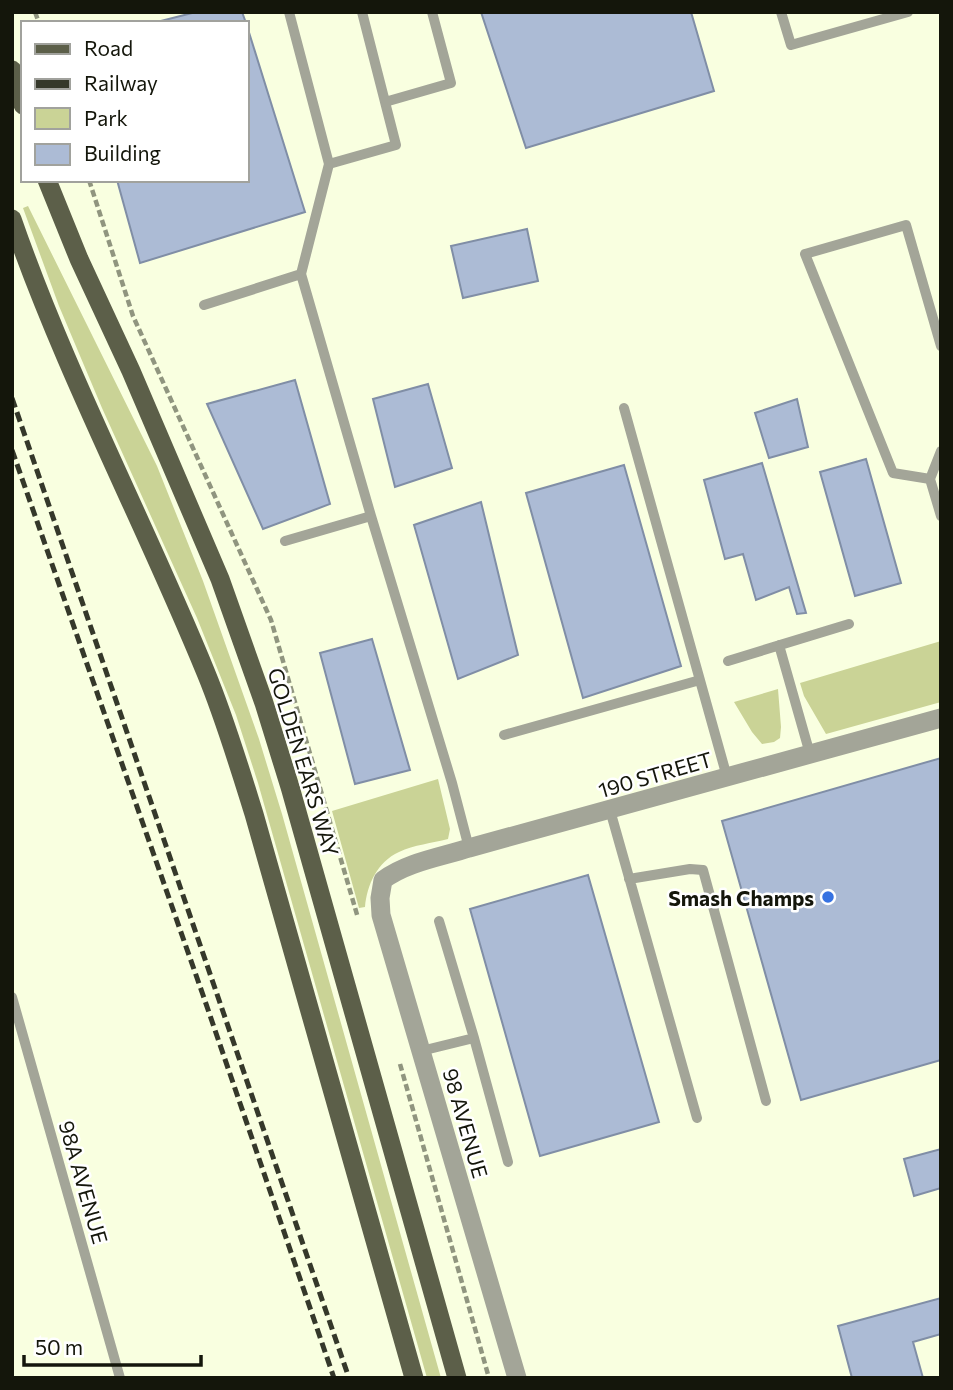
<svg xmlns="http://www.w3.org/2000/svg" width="953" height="1390" viewBox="0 0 953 1390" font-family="Commissioner,sans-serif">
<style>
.green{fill:#cad396}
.building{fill:#acbbd5;stroke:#808ea6;stroke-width:2}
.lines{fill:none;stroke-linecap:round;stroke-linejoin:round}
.path{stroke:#90957f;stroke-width:4.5;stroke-dasharray:7 3.5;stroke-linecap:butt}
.service{stroke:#a3a598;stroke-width:10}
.minor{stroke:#a3a598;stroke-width:19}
.primary{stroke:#5c5f49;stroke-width:19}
.rail{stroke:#35382a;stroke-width:5;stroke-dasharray:10 5;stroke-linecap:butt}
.poi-dot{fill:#3772e1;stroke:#fff;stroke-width:2.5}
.labels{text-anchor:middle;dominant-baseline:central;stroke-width:5;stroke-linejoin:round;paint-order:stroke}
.street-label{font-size:21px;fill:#14160b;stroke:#fff}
.poi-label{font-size:21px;font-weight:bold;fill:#14160b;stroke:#fff;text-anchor:end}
</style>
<rect width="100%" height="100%" fill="#f9ffe0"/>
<path class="green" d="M28,206L157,466L203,581L259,739L282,814L441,1378H427L258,783L236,715L197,618L102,408L59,306L23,208Z
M941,641V702L826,734L804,696L800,683Z
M778,689L781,727L780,738L774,742L762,744L752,732L734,702Z
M438,779L450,829L448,839C432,843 414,845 399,852C377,862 367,885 365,907L359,908L332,811Z"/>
<path class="building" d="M196,12H242L246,23H153Z
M481,12H691L714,91L526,148Z
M247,26L305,212L140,263L117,180H247Z
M527,229L538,281L463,298L451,246Z
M295,380L330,504L263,529L207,404Z
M428,384L452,468L395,487L373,399Z
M797,399L808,447L769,458L755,413Z
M866,459L901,583L855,596L820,472Z
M762,463L806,613L797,614L789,587L756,600L743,554L725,559L704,480Z
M624,465L681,666L583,698L526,493Z
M481,502L518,655L458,679L414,525Z
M372,639L410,770L355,784L320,653Z
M941,758V1060L801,1100L722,821Z
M588,875L659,1122L540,1156L470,909Z
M941,1149V1188L914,1196L904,1159Z
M941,1298V1334L913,1342L923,1378H852L838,1326Z"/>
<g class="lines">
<path class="path" d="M35,12L39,23
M89,180L133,316L271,620L358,918
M400,1064L489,1378"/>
<path class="service" d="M289,12L329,164
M362,12L396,145L329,164L301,274L371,516L452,783L469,848
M781,12L791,45L908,12
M385,102L451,83L432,12
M204,305L301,274
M624,408L727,777
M941,451L930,479L941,516
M930,479L893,473L805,254L906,225L941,346
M285,541L371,516
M779,645L810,754
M728,661L849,624
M504,735L700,680
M610,810L697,1118
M629,879L690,869L703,870L766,1101
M439,921L474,1038
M12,997L120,1378
M421,1051L474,1038L508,1162"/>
<path class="minor" d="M517,1378L381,915L380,898L383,880C407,862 441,857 469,848L941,718"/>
<path class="primary" d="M12,70L23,105
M47,180L79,259L131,371L220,579L264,703L290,787L457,1378
M12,219C66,375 144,521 206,673C225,719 239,766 254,814L414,1378"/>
<path class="rail" d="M12,398L349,1378
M12,450L203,995L334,1378"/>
</g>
<circle class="poi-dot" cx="828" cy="897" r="7"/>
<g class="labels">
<g class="street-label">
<text transform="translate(304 762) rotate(73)">GOLDEN EARS WAY</text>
<text transform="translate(655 774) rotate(-16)">190 STREET</text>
<text transform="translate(466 1123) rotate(74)">98 AVENUE</text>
<text transform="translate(84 1182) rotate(74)">98A AVENUE</text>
</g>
<g class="poi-label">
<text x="814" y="897">Smash Champs</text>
</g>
</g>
<rect width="953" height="1390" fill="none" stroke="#14160b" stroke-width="28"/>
<rect x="21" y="21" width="228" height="161" fill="#ffffff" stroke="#a1a29d" stroke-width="2"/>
<rect x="35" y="44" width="35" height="10" fill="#5c5f49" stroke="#a1a29d" stroke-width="2"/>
<text x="84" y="56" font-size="21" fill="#14160b">Road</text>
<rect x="35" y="79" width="35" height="10" fill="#35382a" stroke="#a1a29d" stroke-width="2"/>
<text x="84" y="91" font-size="21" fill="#14160b">Railway</text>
<rect x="35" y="108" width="35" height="21" fill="#cad396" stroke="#a1a29d" stroke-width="2"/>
<text x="84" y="126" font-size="21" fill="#14160b">Park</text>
<rect x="35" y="144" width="35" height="21" fill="#acbbd5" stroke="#a1a29d" stroke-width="2"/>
<text x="84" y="161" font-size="21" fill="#14160b">Building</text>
<path d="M24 1355v10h177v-10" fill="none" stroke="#14160b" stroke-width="3.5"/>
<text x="35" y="1355" font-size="21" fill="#14160b" stroke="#ffffff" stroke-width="5" paint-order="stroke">50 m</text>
</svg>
